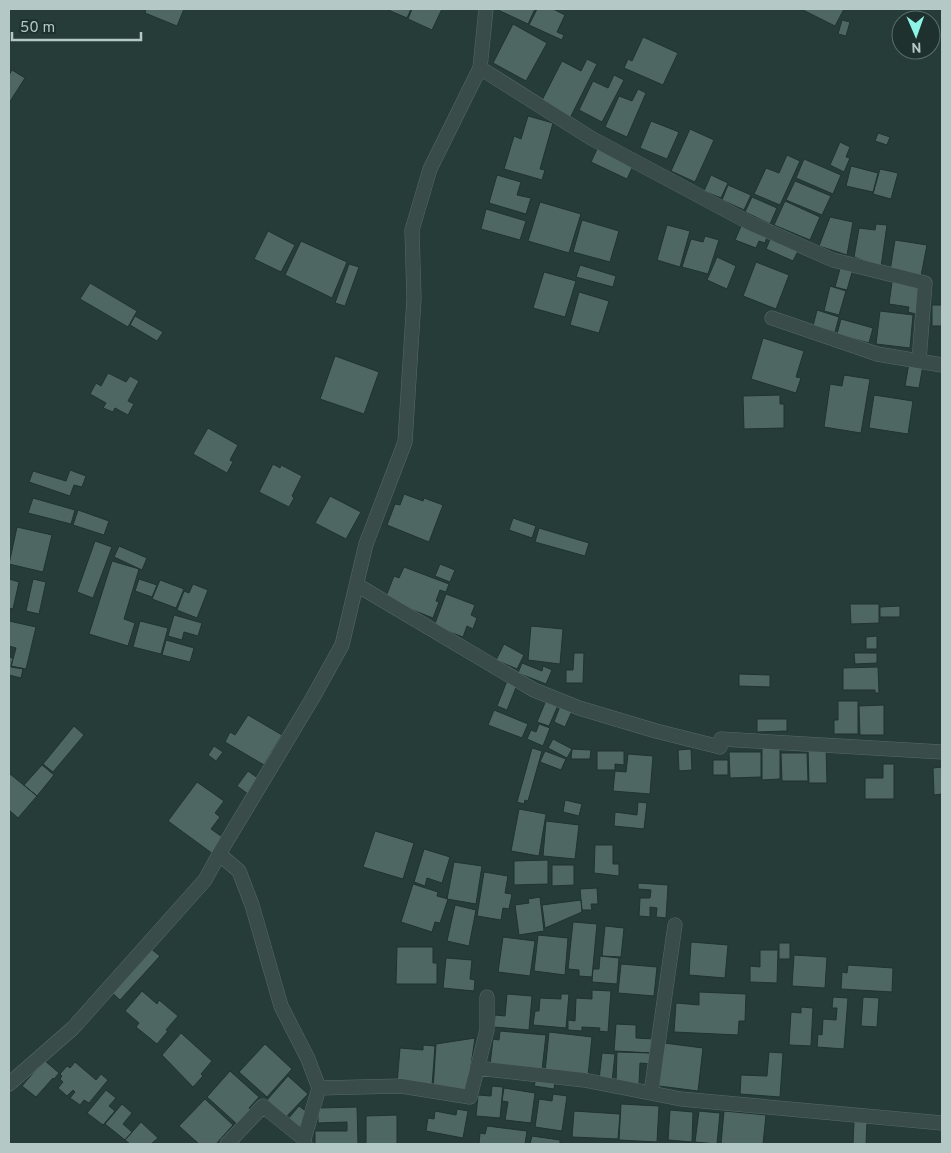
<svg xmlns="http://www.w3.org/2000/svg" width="951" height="1153" viewBox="0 0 951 1153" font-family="Overpass,sans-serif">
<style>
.building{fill:#4e6763;stroke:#203330}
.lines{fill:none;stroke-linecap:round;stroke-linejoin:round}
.street-casing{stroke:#576a67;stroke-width:15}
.street{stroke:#394c49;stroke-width:14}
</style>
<rect width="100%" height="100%" fill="#253c38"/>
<path class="building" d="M146,9H184L177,26L145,13Z
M386,9H411L407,18Z
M412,9H442L432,30L408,19Z
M496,9H535L528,24Z
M537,9H553L565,15L557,32L564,35L562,40L529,25Z
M801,9H844L835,26Z
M842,20L850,22L846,36L838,34Z
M513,24L547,43L526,81L493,63Z
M643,37L678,53L663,85L624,68L628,59L632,61Z
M587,59L597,64L570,118L540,104L562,61L581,71Z
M12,70L25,78L9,103V75Z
M614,75L624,80L602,122L579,110L593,81L608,88Z
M638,89L646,93L627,137L605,127L619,96L632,101Z
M528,116L553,123L540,169L545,170L542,180L504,169L514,136L521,139Z
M651,121L679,132L667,159L640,148Z
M690,129L714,140L695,182L671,171Z
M878,133L890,137L887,145L875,141Z
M840,142L850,147L846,157L850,158L844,172L830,165Z
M598,147L634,164L627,179L591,162Z
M787,155L800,161L780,205L754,194L766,168L779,173Z
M804,159L841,175L833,194L796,178Z
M851,166L878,173L873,192L846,186Z
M880,169L898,173L891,199L873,194Z
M497,175L521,182L517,195L531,198L526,214L489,203Z
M711,175L728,183L721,198L704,191Z
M795,181L831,196L822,215L786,200Z
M728,185L751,195L744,210L722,200Z
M752,197L777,208L770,224L745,212Z
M785,201L820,217L810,240L774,225Z
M540,202L581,214L569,253L528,241Z
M486,209L526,221L520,240L481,229Z
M830,217L853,222L847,255L819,246Z
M582,220L619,231L610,262L573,252Z
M742,224L768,234L765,243L759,241L756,248L735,240Z
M876,224L887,225L881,267L854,257L859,228L875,230Z
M667,225L690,231L680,267L657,260Z
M268,231L295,245L281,272L254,259Z
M705,236L719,240L708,274L682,267L691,239L703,242Z
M771,237L799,249L793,261L766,249Z
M895,240L927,245L921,276L890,271Z
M301,241L347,262L332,298L285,275Z
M717,257L736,266L727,289L707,280Z
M756,262L789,275L776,309L743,296Z
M349,264L359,267L345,306L335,303Z
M580,265L616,276L613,287L576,277Z
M841,265L853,269L847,290L835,287Z
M544,272L576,281L565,317L533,308Z
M892,282L920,286L916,314L908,312L909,307L889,304Z
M90,283L137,311L128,327L80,299Z
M830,286L846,291L839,315L824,311Z
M579,292L609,301L599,333L570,325Z
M932,305H942V326H932Z
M817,310L839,317L835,332L813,326Z
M880,311L913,315L910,348L876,344Z
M135,316L163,332L157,341L130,325Z
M841,319L873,328L869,343L837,334Z
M763,338L804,351L796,377L801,378L796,393L751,379Z
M335,356L379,372L364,414L320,399Z
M909,363L923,365L919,388L905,386Z
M108,373L126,382L130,376L139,381L128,401L134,404L128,415L115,408L113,412L103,408L106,403L90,394L96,383L101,386Z
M844,375L870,379L861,433L824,427L830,384L842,386Z
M780,395V404H784V428L744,429L743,396Z
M874,395L913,401L908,434L869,428Z
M208,428L238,445L230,460L233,462L227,473L193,454Z
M273,464L280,468L281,465L302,476L292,496L294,498L289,507L259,492Z
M70,470L86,476L82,487L74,485L70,496L29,482L33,471L66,481Z
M404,494L423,501L424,498L443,505L429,542L387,525L395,504L400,505Z
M330,496L361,512L346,539L315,523Z
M33,498L75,510L71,524L28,513Z
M78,510L109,521L104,535L73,525Z
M513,518L536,526L532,538L509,530Z
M17,527L52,535L43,572L9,564Z
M539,528L589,543L585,556L535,542Z
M95,541L112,547L93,598L77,592Z
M119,546L147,558L142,570L114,557Z
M112,561L139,569L124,619L135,623L128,646L89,634Z
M440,564L455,570L450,582L435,576Z
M404,567L449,584L446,592L440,590L436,601L439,602L433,618L385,599L394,576L399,578Z
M9,579L19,582L13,609L9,608Z
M33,579L46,582L39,614L26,611Z
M139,579L157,585L152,597L135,591Z
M160,580L184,589L176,608L152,599Z
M193,584L208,590L197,618L177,610L184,591L189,593Z
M446,594L475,605L471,615L477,618L473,629L467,626L463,637L434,626Z
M850,604H879V623L851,624Z
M900,606V617H880V607Z
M174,615L202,623L198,636L184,632L182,640L168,636Z
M9,621L36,627L26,669L11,666L16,648L9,646Z
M140,621L168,628L161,654L133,647Z
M531,626L563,629L560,664L528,660Z
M877,636V649H866V637Z
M166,640L194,648L190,662L162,655Z
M504,644L524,655L517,669L496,660Z
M574,653H584L583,683H566V670H573Z
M854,653H877V663L855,664Z
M9,657L13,658L11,667L23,669L21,678L9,675Z
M522,663L542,671L543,666L552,670L546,684L518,673Z
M878,667L879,693H875V690H843V668Z
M739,674L770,675V687L739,686Z
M507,681L517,685L507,710L497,706Z
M547,698L559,703L549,726L537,722Z
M838,701H858V734H834V720H838Z
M884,705V735H860L859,706Z
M560,706L572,711L565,727L554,722Z
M494,710L528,724L522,738L488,725Z
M248,715L282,735L264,765L225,742L230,732L235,735Z
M757,719H787V731L757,732Z
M539,724L550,728L543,746L527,739L531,730L536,732Z
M74,726L84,735L53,772L43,764Z
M553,739L572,749L567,758L548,748Z
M762,745H780V779L762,780Z
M214,746L223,752L216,761L208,755Z
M808,747H826L827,783H809Z
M532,748L542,751L528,801L525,800L524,804L517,802Z
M572,749L591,750L590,759H571Z
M691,749L692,770L679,771L678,750Z
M545,751L566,759L561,770L540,762Z
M597,751H624V765L615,764V770H597Z
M729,752H761V777L730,778Z
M781,753H807L808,781H782Z
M628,754L653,756L650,794L613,791L615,771L626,772Z
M713,760H728V775H713Z
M883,764H894V799H865V778H883Z
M42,765L54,775L37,796L24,785Z
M942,767V794L934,795L933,768Z
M248,771L259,779L248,794L237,786Z
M10,774L37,796L18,818L9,810V776Z
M197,782L224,801L215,813L220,817L211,829L225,839L213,854L168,821Z
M565,800L582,804L579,816L563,812Z
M638,802L647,803L644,829L614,826L615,812L637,815Z
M519,809L546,814L539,856L511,851Z
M546,821L579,825L575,859L543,856Z
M375,831L414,843L403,879L363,867Z
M595,845H613V864H619V876L594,873Z
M424,849L450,857L442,883L427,878L425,886L414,882Z
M548,860V884L514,885V861Z
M454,862L482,866L476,904L447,899Z
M552,865H574V885L552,886Z
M484,872L508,876L505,893L512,894L509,909L503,908L501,920L477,916Z
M638,883L668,885L666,918L656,917L657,908L650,907V917L639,916L640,898H650L651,890L638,889Z
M413,884L438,892L437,896L448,899L440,923L435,922L432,932L401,922Z
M597,888L598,904H591L592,910H582L580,889Z
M540,897L544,931L519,935L515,905L529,903L528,899Z
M581,900L582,912L545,928L542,905Z
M455,905L476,910L469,946L447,941Z
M573,922L597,924L592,977L579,976V970L568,969Z
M605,926L624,928L621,957L602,956Z
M538,935L568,938L565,975L534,971Z
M503,937L535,941L530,976L498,972Z
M691,942L728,945L725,978L689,975Z
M779,943H790V959H779Z
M397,947H433V963H437V984H396Z
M150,948L160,956L120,1000L110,991Z
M760,950H778L777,983L750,982V966L760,967Z
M794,955L827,957L825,988L792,986Z
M600,956L619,958L617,984L592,982L593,969H599Z
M446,958L472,960L470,979L475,980L474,991L443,988Z
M621,964L657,967L654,996L618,993Z
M848,965L893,968L892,992L841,989L842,972L847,973Z
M592,990L611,991L608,1032L599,1031L600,1028L582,1027V1031L568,1030V1020L575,1021L576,998L592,999Z
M142,991L157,1004L159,1000L178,1016L166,1030L168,1031L157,1044L136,1027L139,1023L125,1011Z
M699,992L746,994L745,1021H739L738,1035L674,1032L676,1003L699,1005Z
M507,994L532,996L529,1030L494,1027L495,1015L505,1016Z
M561,994H569L566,1028L533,1025L535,1011H539L540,998L561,999Z
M833,997L848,998L844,1049L817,1047L818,1034L822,1035L823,1019L836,1020L837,1008H832Z
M863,997L879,998L877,1027L861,1026Z
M801,1007L813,1008L811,1046L789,1045L791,1012L801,1013Z
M616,1024L636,1025V1038L654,1039L653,1053L614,1051Z
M500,1031L546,1035L542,1070L490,1065L493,1039L499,1040Z
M549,1032L592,1037L588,1076L545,1072Z
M181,1033L212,1061L201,1074L203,1076L193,1087L162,1055Z
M475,1038L467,1092L433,1090L436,1044Z
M664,1043L703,1048L698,1091L659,1086Z
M265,1044L292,1069L267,1097L239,1072Z
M423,1045L435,1046L432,1086L397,1084L400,1048L423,1050Z
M617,1052L652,1053L651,1064L640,1063L639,1084L616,1083Z
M769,1052L783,1053L780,1097L740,1094L741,1075L767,1076Z
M602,1053L615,1054L612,1082L599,1080Z
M44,1060L59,1073L54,1079L53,1078L36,1097L22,1086Z
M75,1062L96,1080L101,1074L108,1080L89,1103L84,1100L80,1105L70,1098L75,1092L73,1090L67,1096L58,1088L63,1082L60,1079L62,1076L60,1074L67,1066L70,1068Z
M230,1071L259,1097L249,1108L251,1110L238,1125L207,1097Z
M288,1076L308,1094L286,1117L267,1100Z
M536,1079L555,1082L554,1089L534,1086Z
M492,1086L503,1087L500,1118L476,1116L478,1095L491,1096Z
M504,1088L535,1093L531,1123L505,1120L508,1102L502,1101Z
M106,1090L116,1098L109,1106L115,1111L103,1125L87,1113Z
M553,1094L567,1096L562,1131L535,1127L539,1099L552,1101Z
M205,1099L233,1125L216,1144H199L179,1126Z
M122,1104L132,1113L123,1124L132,1132L125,1140L105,1124Z
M621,1104L659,1106L657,1142L619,1140Z
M299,1106L307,1112L300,1132L287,1120Z
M357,1107L358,1144H315V1131H347V1122L318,1123V1108Z
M457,1109L468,1111L463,1138L426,1131L428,1118L434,1119L435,1111L456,1115Z
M670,1110L693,1112L692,1142L668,1140Z
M574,1111L620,1114L618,1139L572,1137Z
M699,1111L720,1113L717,1144L695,1142Z
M724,1111L766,1115L763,1144H721Z
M397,1115V1144H366V1116Z
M854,1121L867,1122L866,1144H853Z
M141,1122L158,1138L151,1144H130L125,1140Z
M487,1126L527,1131L525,1144H479L480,1133L485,1134Z
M532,1136L560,1140V1144H530Z"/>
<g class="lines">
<defs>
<path id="street" d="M480,68L591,138L750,223L833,260L925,283L919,361
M772,318L877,354L942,365
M357,585L534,690L579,708L656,731L720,747L721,739L942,752
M219,854L239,871L252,905L281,1006L308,1059L319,1088
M477,1068L584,1080L681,1099L942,1123
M9,1084L73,1028L205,880L222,849L312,699L342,645L366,544L405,442L414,299L412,230L430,169L480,68L486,9
M651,1093L675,925
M227,1144L263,1106L304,1139
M305,1144L304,1139L319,1088L401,1086L470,1097L487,1030V997"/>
</defs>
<use href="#street" class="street-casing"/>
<use href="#street" class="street"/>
</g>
<rect width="951" height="1153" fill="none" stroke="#b4c8c5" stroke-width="20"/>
<g transform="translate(916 35) rotate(178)"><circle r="24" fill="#1e312e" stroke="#5a6d6a"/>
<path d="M0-4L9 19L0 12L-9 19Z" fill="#8ef3e4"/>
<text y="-8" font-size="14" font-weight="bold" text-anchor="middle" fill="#b4c8c5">N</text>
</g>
<path d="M12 32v8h129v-8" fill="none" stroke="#b4c8c5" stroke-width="2.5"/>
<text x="20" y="32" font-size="15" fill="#b4c8c5" stroke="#1e312e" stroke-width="4" paint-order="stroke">50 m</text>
</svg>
